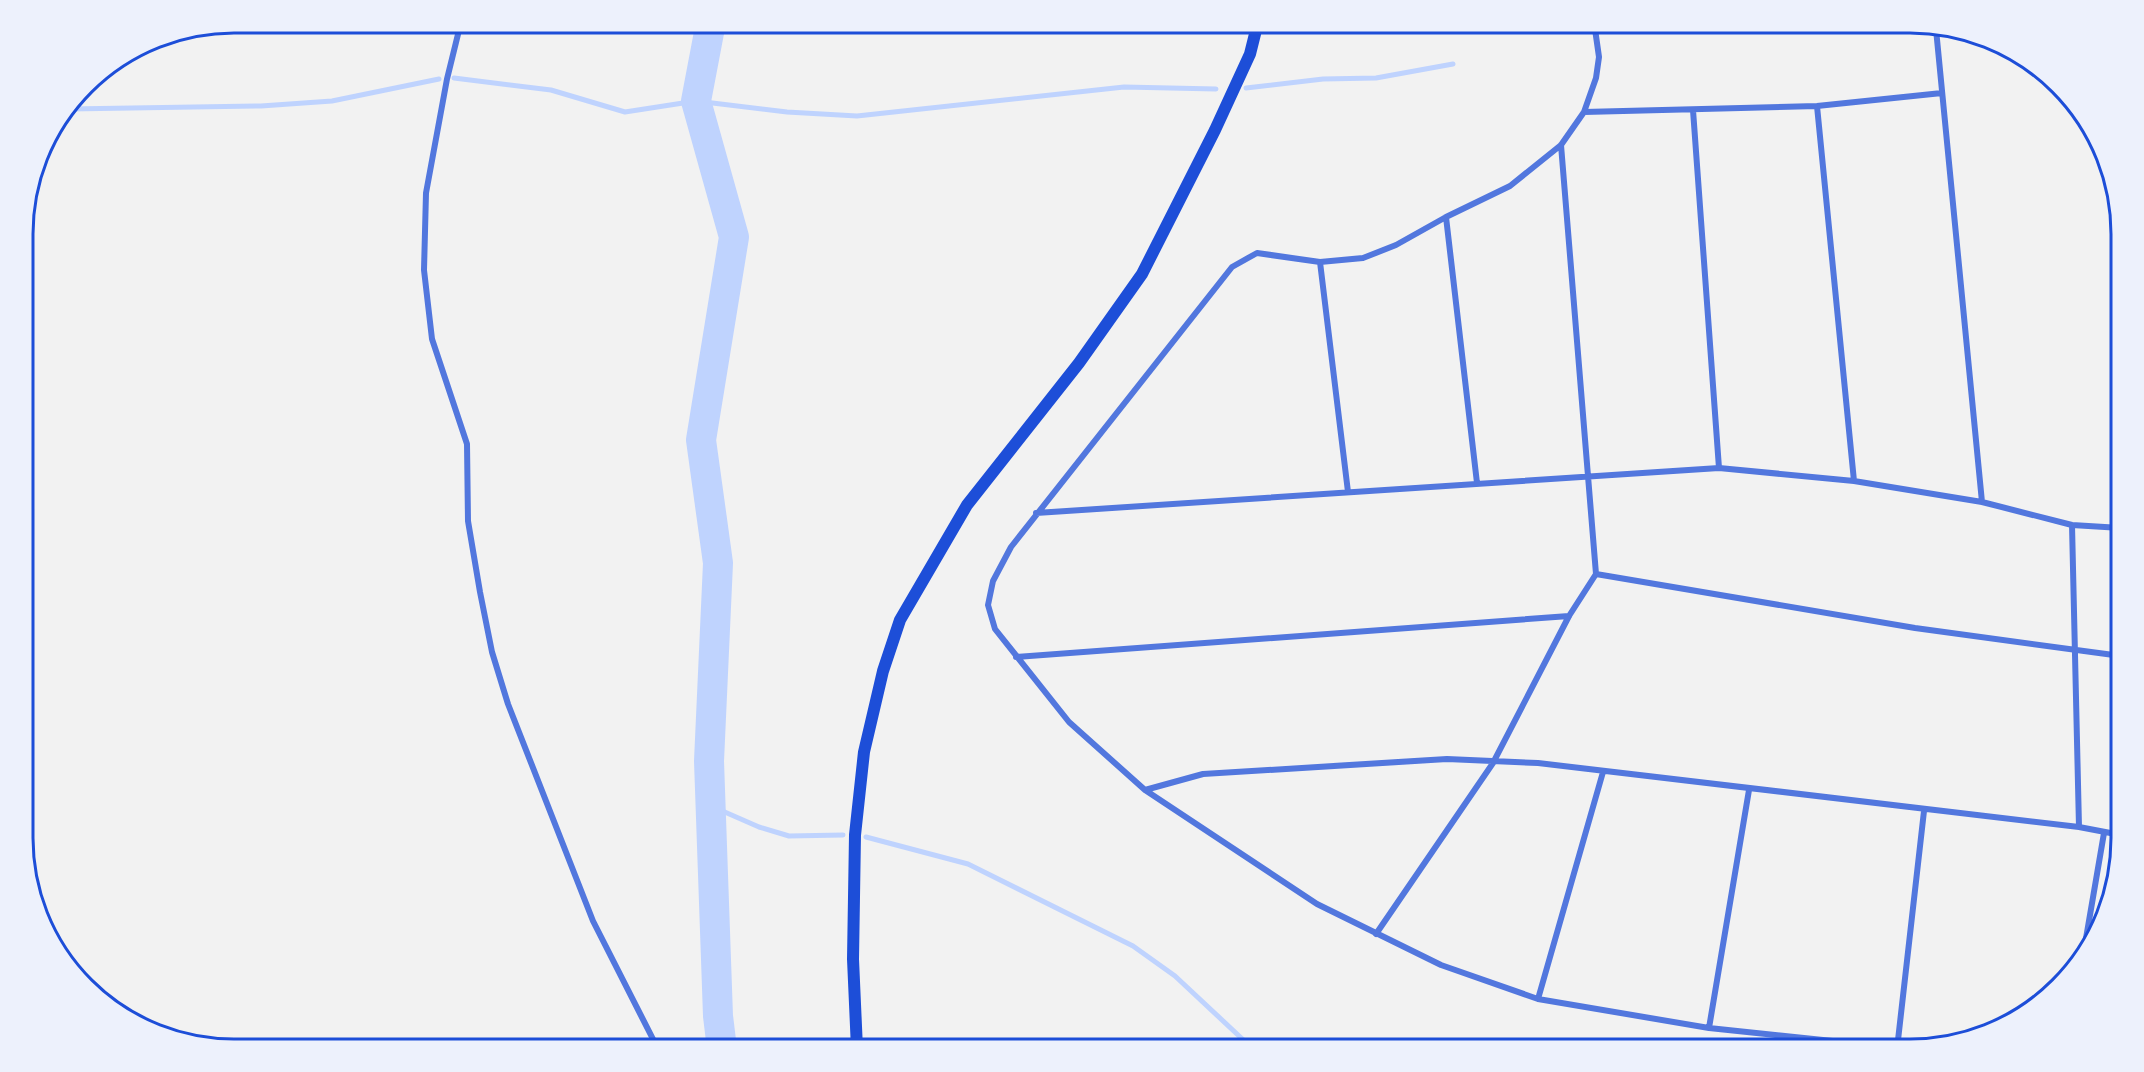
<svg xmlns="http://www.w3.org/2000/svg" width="2144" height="1072" viewBox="0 0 2144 1072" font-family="'IBM Plex Sans',sans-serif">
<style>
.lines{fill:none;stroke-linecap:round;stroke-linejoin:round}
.stream{stroke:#bfd3fe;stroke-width:5}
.river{stroke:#bfd3fe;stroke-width:30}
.minor{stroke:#5277de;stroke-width:6}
.secondary{stroke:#1d4ed8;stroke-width:12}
.rim{fill:none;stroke:#1d4ed8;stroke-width:3}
</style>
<rect width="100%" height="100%" fill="#f2f2f2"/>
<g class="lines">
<path class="stream" d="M454,78L551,90L625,112L696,101L787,112L857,116L1124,87L1216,89
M1246,88L1323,79L1376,78L1453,64
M69,109L261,106L332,101L439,79
M711,806L759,827L789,836L843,835
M866,837L968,864L1133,946L1175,976L1253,1049"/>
<path class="river" d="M711,22L696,101L734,237L701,440L718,563L709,761L718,1016L722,1049"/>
<path class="minor" d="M461,22L447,79L426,193L424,270L432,339L467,444L468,521L480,592L492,652L508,704L593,921L658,1049
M1594,22L1599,57L1596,78L1584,112L1561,145L1510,186L1446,217L1396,245L1363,258L1320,262L1257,253L1232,267L1011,547L993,581L988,605L995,629L1069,722L1145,790L1317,904L1441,965L1538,999L1709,1028L1909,1049
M1936,29L1982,502
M1817,106L1854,481
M1693,110L1719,468
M1584,112L1817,106L1942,93
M1446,217L1477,483
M1320,262L1348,492
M1036,513L1719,468L1854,481L1982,502L2072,525L2121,528
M2072,525L2079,827
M1596,574L1915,628L2121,656
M1016,657L1569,616
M1145,790L1203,774L1447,759L1538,763L2079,827L2121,835
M1376,934L1493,763L1569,616L1596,574L1561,145
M2084,950L2104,833
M1538,999L1603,772
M1709,1028L1749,790
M1897,1049L1924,811"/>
<path class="secondary" d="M857,1049L853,959L855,835L864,752L883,671L900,620L967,505L1079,363L1142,274L1215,130L1250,54L1258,22"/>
</g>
<path d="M0 0H2144V1072H0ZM234 33H1910A201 201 0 0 1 2111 234V838A201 201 0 0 1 1910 1039H234A201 201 0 0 1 33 838V234A201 201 0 0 1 234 33Z" fill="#edf1fc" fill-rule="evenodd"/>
<path class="rim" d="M234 33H1910A201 201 0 0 1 2111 234V838A201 201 0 0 1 1910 1039H234A201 201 0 0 1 33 838V234A201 201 0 0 1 234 33Z"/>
</svg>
